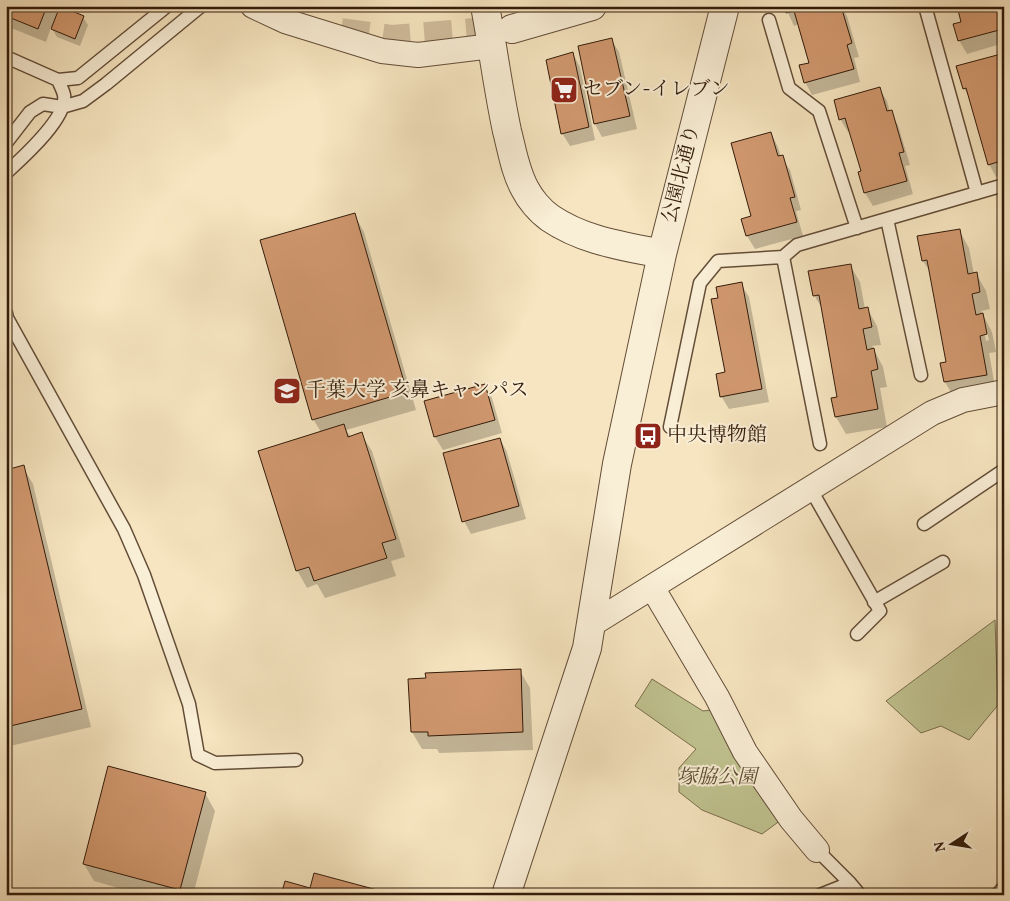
<svg xmlns="http://www.w3.org/2000/svg" width="1010" height="901" viewBox="0 0 1010 901" font-family="Vollkorn,'Noto Serif JP',serif">
<style>
.green{fill:#c0c390;stroke:#796e4c}
.shadow{fill:#0003;fill-rule:evenodd}
.building{fill:#d1986f;stroke:#321a09}
.lines{fill:none;stroke-linecap:round;stroke-linejoin:round}
.tertiary-tunnel{stroke:#cfbc9b;stroke-width:28;stroke-dasharray:28 14;stroke-linecap:butt}
.service-casing{stroke:#634d37;stroke-width:15}
.minor-casing{stroke:#634d37;stroke-width:26}
.tertiary-casing{stroke:#634d37;stroke-width:30}
.service{stroke:#f9eed6;stroke-width:12}
.minor{stroke:#f9eed6;stroke-width:24}
.tertiary{stroke:#f9eed6;stroke-width:28}
.labels{text-anchor:middle;dominant-baseline:central;stroke-width:4;stroke-linejoin:round;paint-order:stroke}
.poi-label{font-size:20px;fill:#321a09;stroke:#f9eed6;text-anchor:start}
.street-label{font-size:20px;fill:#321a09;stroke:#f9eed6}
.park-label{font-size:20px;font-style:italic;fill:#5d4d32;stroke:#f9eed6}
</style>
<rect width="100%" height="100%" fill="#f6e5c0"/>
<filter id="stains"><feTurbulence type="fractalNoise" baseFrequency=".004" numOctaves="4"/><feColorMatrix values="0 0 0 0 .2 0 0 0 0 .09 0 0 0 0 .02 0 0 0 .5 -.17"/></filter>
<radialGradient id="worn" r=".72"><stop offset=".6" stop-color="#630" stop-opacity="0"/><stop offset="1" stop-color="#630" stop-opacity=".3"/></radialGradient>
<path class="green" d="M995,620L998,705L969,740L941,726L921,733L886,701Z
M652,679L703,711L719,709L785,817L762,834L702,810L679,792V768L696,749L635,706Z"/>
<path class="shadow" d="M6,6H53L58,15L83,17L88,25L80,46L57,37L51,27L46,42L6,26Z
M785,6H841L847,16L859,57L854,58L860,82L812,95L805,82L810,63L799,24L794,26Z
M958,6H1000L1004,21V43L967,54L959,40L963,23Z
M611,39L619,52L637,129L602,137L595,124L579,47Z
M573,54L580,67L595,140L570,146L562,133Z
M1000,55L1004,62V175L996,177L989,164L972,102L964,88Z
M879,88L887,101L890,112L898,125L910,165L905,166L913,194L873,206L865,193L859,172H862L850,132H848L840,119Z
M771,133L778,147L781,157L790,170L801,210L796,211L803,236L755,249L747,236L743,220L753,217Z
M354,214L364,232L416,410L346,430L351,437L361,434L372,451L405,557L391,561L396,576L325,598L317,584L307,588L297,570L321,432L313,419Z
M959,230L969,248L974,274L976,273L986,291L990,309L981,311L992,332L996,352L989,353L996,392L955,399L945,382L948,363L932,275L923,261ZM984,329L987,332L989,340L986,341Z
M850,265L860,282L865,309L867,308L877,326L881,345L872,346L883,367L887,387L880,388L887,427L846,434L836,417L839,398L823,310L814,295Z
M741,284L749,297L769,402L729,409L721,396L726,373L720,299Z
M484,385L492,398L502,433L443,450L435,437L425,401Z
M500,439L507,452L526,519L471,534L464,521Z
M23,467L33,484L91,727L6,747V471Z
M520,671L530,688L533,750L439,753L437,749H422L412,732Z
M205,793L215,811L193,895H144L94,881L84,864Z"/>
<path class="building" d="M6,6H47L38,29L6,16Z
M60,6L84,16L75,39L51,29Z
M784,6H841L852,43L847,45L854,69L804,83L799,65L809,63L794,11L786,13Z
M957,6H997L1003,29L958,41L953,24L961,22Z
M612,38L630,116L594,124L578,46Z
M573,52L589,127L561,134L546,60Z
M1001,54L1004,65V160L988,165L966,88L963,89L956,66Z
M880,87L887,111L892,110L904,152L899,153L907,181L864,193L858,172L861,171L845,118L839,120L834,100Z
M771,132L778,156L783,155L795,197L790,198L797,222L746,236L741,219L751,216L731,143Z
M355,213L407,392L312,420L260,240Z
M960,229L968,274L977,272L980,292L972,294L976,315L983,313L987,334L980,336L987,375L944,382L940,363L946,362L927,260L922,261L917,236Z
M851,264L859,309L868,307L872,327L863,329L867,350L874,348L878,369L871,371L878,409L835,417L831,398L837,397L819,295L813,296L808,271Z
M742,282L762,389L720,397L716,374L725,372L711,299L718,298L716,287Z
M485,384L495,420L434,437L424,401Z
M344,424L348,437L362,432L396,539L382,543L387,558L314,581L309,567L296,571L258,451Z
M500,438L519,506L462,522L443,453Z
M24,465L82,709L6,727V470Z
M521,669L523,732L428,736V732H411L408,679L426,678L425,673Z
M108,766L206,792L180,890L83,864Z
M314,873L381,891L380,893L386,895H281L285,881L310,888Z"/>
<g class="lines">
<path class="tertiary-tunnel" d="M341,32L392,39L512,29"/>
<defs>
<path id="service" d="M925,6L977,193
M769,20L789,88L819,111L857,228
M6,57L58,80L78,78L167,6
M6,143L30,112L38,107L43,104L62,107L83,101L106,84L201,6
M6,173C21,159 68,118 64,95C63,90 60,85 58,80
M887,219L921,375
M783,257L820,444
M6,313L7,318L124,529L144,575L189,704L198,755L215,763L296,760
M670,427L700,283L718,261L783,257L797,245L1004,185
M810,488L880,611L857,634
M924,524L1004,470
M874,602L943,562
M817,850L850,883L860,895
M820,895L850,883
M997,895L1004,887"/>
<path id="minor" d="M253,6L285,21L382,51L418,55L492,46
M652,587L717,697L745,752L791,819L817,850
M589,626L932,413L963,400L1004,392"/>
<path id="tertiary" d="M485,6C493,48 498,89 507,131C512,150 515,171 525,189C530,199 540,211 550,218C584,241 623,246 662,254
M512,29L592,6
M506,895L587,648L617,464L662,254L725,6"/>
</defs>
<use href="#service" class="service-casing"/>
<use href="#minor" class="minor-casing"/>
<use href="#tertiary" class="tertiary-casing"/>
<use href="#service" class="service"/>
<use href="#minor" class="minor"/>
<use href="#tertiary" class="tertiary"/>
</g>
<defs>
<symbol id="supermarket-square" viewBox="-11 -11 22 22"><rect x="-9" y="-9" width="18" height="18" rx="4" fill="#8f2418" stroke="#f9eed6"/><path d="M-6-5.5h2.5l.6 2H6L4.5 2H-2.5L-4.4-4H-6ZM-1.5 3.2a1.3 1.3 0 1 0 .1 0ZM3 3.2a1.3 1.3 0 1 0 .1 0Z" fill="#fff"/></symbol>
<symbol id="university-square" viewBox="-11 -11 22 22"><rect x="-9" y="-9" width="18" height="18" rx="4" fill="#8f2418" stroke="#f9eed6"/><path d="M0-5L7-2L0 1L-7-2ZM-4 1L0 2.5L4 1V4Q0 6-4 4Z" fill="#fff"/></symbol>
<symbol id="bus-square" viewBox="-11 -11 22 22"><rect x="-9" y="-9" width="18" height="18" rx="4" fill="#8f2418" stroke="#f9eed6"/><path d="M-5-6H5V4H4V6H2V4H-2V6H-4V4H-5ZM-3.5-4V0h7V-4ZM-3.5 1.2v1.5H-2V1.2ZM2 1.2v1.5H3.5V1.2Z" fill="#fff"/></symbol>
</defs>
<g fill-rule="evenodd">
<use href="#supermarket-square" x="548" y="74" width="32" height="32"/>
<use href="#university-square" x="271" y="375" width="32" height="32"/>
<use href="#bus-square" x="632" y="420" width="32" height="32"/>
</g>
<g class="labels">
<g class="poi-label">
<text x="583" y="90">セブン-イレブン</text>
<text x="306" y="391">千葉大学 亥鼻キャンパス</text>
<text x="667" y="436">中央博物館</text>
</g>
<g class="street-label">
<text transform="translate(682 174) rotate(-76)">公園北通り</text>
</g>
<g class="park-label">
<text x="717" y="778">塚脇公園</text>
</g>
</g>
<rect width="1010" height="901" fill="none" stroke="#f6e5c0" stroke-width="25"/>
<rect x="8" y="8" width="995" height="886" fill="none" stroke="#321a09" stroke-width="2.5"/>
<rect x="12" y="12" width="985" height="876" fill="none" stroke="#321a09"/>
<g transform="translate(952 844) rotate(258)" stroke="#f9eed6" stroke-width="4" paint-order="stroke">
<path d="M0-4L9 19L0 12L-9 19Z" fill="#321a09"/>
<text y="-8" font-size="14" font-weight="bold" text-anchor="middle" fill="#321a09">N</text>
</g>
<rect width="100%" height="100%" filter="url(#stains)"/>
<rect width="100%" height="100%" fill="url(#worn)"/>
</svg>
